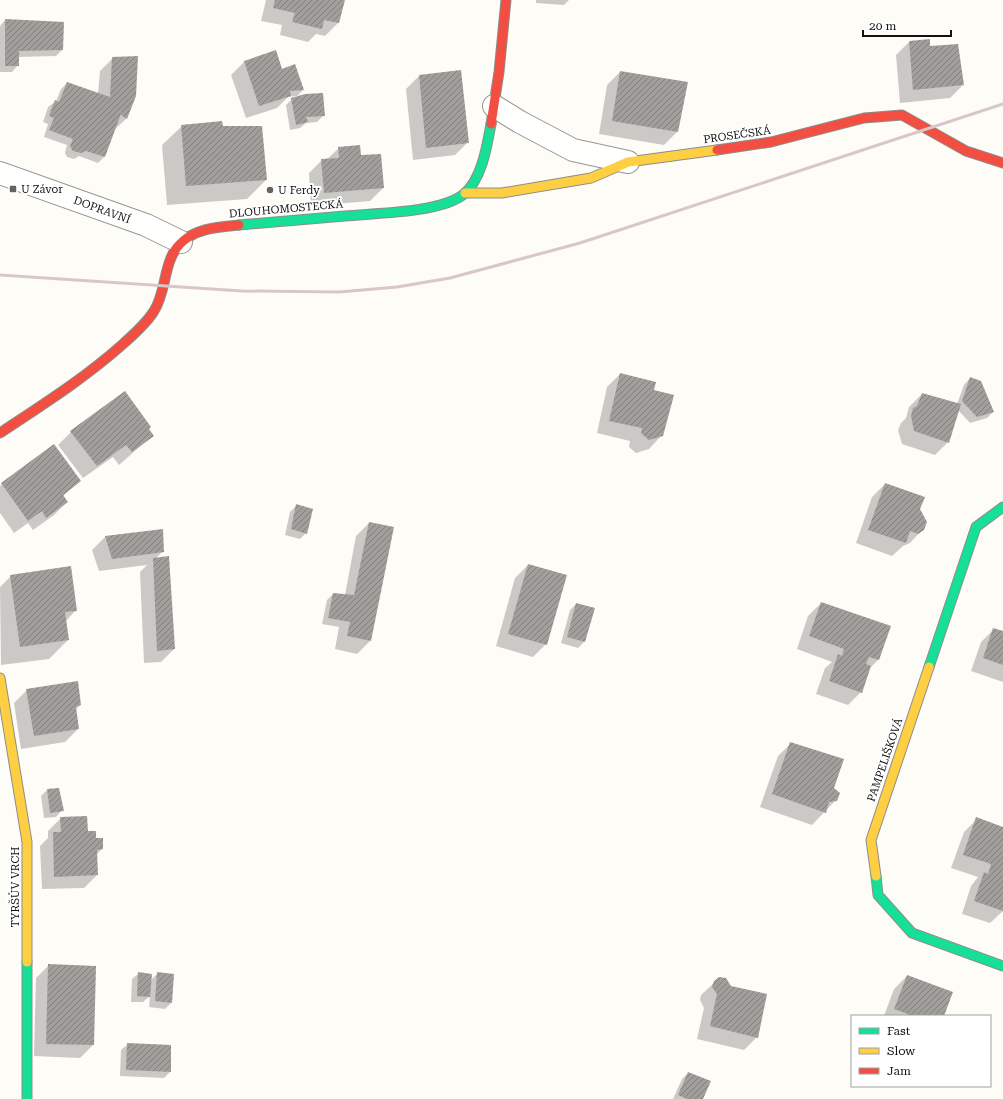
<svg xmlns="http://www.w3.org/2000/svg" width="1003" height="1099" viewBox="0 0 1003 1099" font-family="'Roboto Serif',serif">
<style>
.shadow{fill:#0003}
.building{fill:url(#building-hatch)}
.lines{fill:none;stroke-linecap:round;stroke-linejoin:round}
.street-casing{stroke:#979795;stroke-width:24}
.fast-casing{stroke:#8e8d8b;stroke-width:11}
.slow-casing{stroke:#8e8d8b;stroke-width:11}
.jam-casing{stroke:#8e8d8b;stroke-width:11}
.street{stroke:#fffffe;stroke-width:22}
.fast{stroke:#16e098;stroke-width:9}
.slow{stroke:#ffcf43;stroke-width:9}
.jam{stroke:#f24e42;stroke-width:9}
.rail{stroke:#d8c7c6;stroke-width:3}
.poi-dot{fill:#646362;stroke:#fff;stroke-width:1.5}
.labels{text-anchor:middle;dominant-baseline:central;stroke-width:4;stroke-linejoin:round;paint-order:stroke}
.street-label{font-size:11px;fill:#111;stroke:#fff}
.poi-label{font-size:11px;fill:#111;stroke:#fff;text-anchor:start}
</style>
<defs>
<pattern id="building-hatch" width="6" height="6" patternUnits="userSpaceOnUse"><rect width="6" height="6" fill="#a19f9c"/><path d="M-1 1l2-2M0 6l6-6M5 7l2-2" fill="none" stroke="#82807e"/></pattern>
</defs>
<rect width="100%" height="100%" fill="#fdfcf7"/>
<path class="shadow" d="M266,0H343L338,23L325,36L316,34L308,42L280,35L282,25L261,21Z
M536,0H569L564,5L536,3Z
M5,20L62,50L56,56L18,57V65L12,72H0V26Z
M909,42L930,47L963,85L950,98L900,103L896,55Z
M276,52L282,70L295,65L303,90L297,96L288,97L277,108L246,118L231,75L244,62Z
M113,58L127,118L113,131L104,157L98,163L79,156L74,159L67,157L65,153L67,145L44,137L48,124L43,122L48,107L56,101L61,89L67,83L98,94L100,71Z
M620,72L686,83L677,132L664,145L599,134L607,85Z
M419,76L468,142L455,155L413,160L406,89Z
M292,99L324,115L317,122L306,123L300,128L290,130L286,105Z
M182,126L222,127L266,180L247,199L167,205L162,145Z
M339,148L360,156L383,188L370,201L311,206L309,173L322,160H326Z
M620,374L653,391L662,435L649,449L636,453L629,447L630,441L597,433L607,387Z
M970,378L993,412L987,418L970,423L958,410L948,442L935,455L902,444L898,430L901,423L906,418L909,407L922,394L957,404L964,385Z
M148,429L152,436L119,465L113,457L83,478L58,445L71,432Z
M80,481L63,496L67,502L54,515L33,530L28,523L14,533L0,513V486L2,484Z
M885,484L919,509L923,529L910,543L903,546L892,556L856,543L872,497Z
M297,505L306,533L300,539L285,535L290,512Z
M369,523L370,641L357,654L335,649L339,627L322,624L327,600L333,594L345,595L356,536Z
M162,530L163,551L156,558L174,649L161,662L144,663L140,572L147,565L99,571L92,550L105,537Z
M528,565L546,644L533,657L496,646L515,578Z
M11,576L76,610L66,621L68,640L49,659L1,665L0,587Z
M821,603L890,626L878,660L869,669L861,692L848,705L816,694L825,668L832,662L797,649L808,616Z
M576,604L584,642L578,648L561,643L570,610Z
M994,629L1003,632V682L971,671L981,642Z
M27,690L80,705L75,710L78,729L65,742L21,749L14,703Z
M791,743L833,788L836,800L812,825L760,807L778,756Z
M47,790L62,810L56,817L44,818L41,796Z
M61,818L87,832L95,839L102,849L96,855L97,875L84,888L42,889L40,846L48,838V831Z
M977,819L1003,828V911L990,923L962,914L971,886L978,877L951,868L964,832Z
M49,965L93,1045L80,1058L34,1056L36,978Z
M139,973L151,980L158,973L171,1003L165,1009L149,1007L150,996L143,1002H131L132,979Z
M907,976L943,1016H884L894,989Z
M715,982L757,1037L744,1050L697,1039L704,1008L700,1000L701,995Z
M128,1044L170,1072L164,1078L120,1076L121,1050Z
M688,1073L702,1099H673L682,1079Z"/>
<path class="building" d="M275,0H345L339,23L324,20L322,29L292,22L295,13L273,8Z
M5,19L64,22L63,50L19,51V66H5Z
M930,39V46L958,44L964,85L913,90L909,41Z
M276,50L282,69L295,64L304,90L290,91L291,96L259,106L244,61Z
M138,56L136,96L127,119L121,115L122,111L105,157L86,151L81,153L73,151L70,146L73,139L49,130L54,118L49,116L55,100L59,102L67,82L110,97L112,57Z
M461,70L469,143L426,148L419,75Z
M620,71L688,82L678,132L612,121Z
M323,93L325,116L306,117L308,122L296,125L291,98L305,94Z
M222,121L223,126H262L267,180L186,186L181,125Z
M360,145L361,155L381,154L384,188L324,193L321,159L339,158L338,147Z
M620,373L656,382L654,390L674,395L663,436L649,440L641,433L642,428L609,421Z
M970,377L981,381L994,412L977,417L962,401Z
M125,391L151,427L149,429L154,436L132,452L126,445L97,466L70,431Z
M922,393L961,404L949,443L914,431L911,416L913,408L917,406Z
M54,444L81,481L63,495L68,502L46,518L42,511L28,521L1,483Z
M885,483L925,497L920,509L927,522L924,530L918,534L910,531L906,543L868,530Z
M296,504L313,509L307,534L291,529Z
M369,522L394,527L371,641L347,636L350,622L328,618L333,593L354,595Z
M163,529L164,552L112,559L105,536Z
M169,556L175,649L157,651L153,558Z
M528,564L567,575L547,645L508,634Z
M71,566L77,611L65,612L69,640L20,647L10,575Z
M821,602L891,626L879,660L869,657L866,664L871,666L862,693L829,681L838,654L842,656L844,649L809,636Z
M576,603L595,608L585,642L567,637Z
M993,628L1003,631V665L983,658Z
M78,681L81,705L76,707L79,729L34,736L26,689Z
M790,742L844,759L834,788L840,793L837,801L829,802L826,813L772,794Z
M59,788L64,811L50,813L47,789Z
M87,816L88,831H96V838H103V849L97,850L98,875L54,877L53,832H61L60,817Z
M976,817L1003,827V911L974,901L984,872L988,874L991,864L963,855Z
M48,964L96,966L94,1045L46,1044Z
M138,972L152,974L150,997L137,996Z
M157,972L174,974L172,1003L155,1001Z
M907,975L953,992L944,1016H908V1014L894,1009Z
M719,977L726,978L731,986L767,994L758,1038L710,1026L717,994L712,987L714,981Z
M127,1043L171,1045V1072L126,1070Z
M688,1072L711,1081L703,1099H687L678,1095Z"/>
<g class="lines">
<defs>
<path id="street" d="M494,106L520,122L573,150L628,162
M0,173L146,225L181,242"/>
<path id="fast" d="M239,225C275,222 310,219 345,216C376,213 441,213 464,194C482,179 487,146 491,124
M929,667L976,527L1003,507
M876,876L878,895L912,933L1003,966
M27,962V1099"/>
<path id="slow" d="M465,193H502L591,178L628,162L717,150
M0,678L27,842V962
M876,876L871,840L929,667"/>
<path id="jam" d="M491,124L499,72L506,0
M717,150L771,142L864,118L902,115L966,151L1003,163
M0,433C42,405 85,378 123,344C134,334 146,324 154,311C167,291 163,261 180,244C195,228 219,227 239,225"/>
</defs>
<use href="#street" class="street-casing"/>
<use href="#fast" class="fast-casing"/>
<use href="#slow" class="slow-casing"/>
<use href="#jam" class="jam-casing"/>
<use href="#street" class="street"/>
<use href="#fast" class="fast"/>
<use href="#slow" class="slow"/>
<use href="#jam" class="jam"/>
<path class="rail" d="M0,275L242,291L339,292L397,287L450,278L580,243L1003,104"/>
</g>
<g class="poi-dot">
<rect x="9" y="185" width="8" height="8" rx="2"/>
<circle cx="270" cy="190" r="4"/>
</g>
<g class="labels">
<g class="street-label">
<text transform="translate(737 135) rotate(-8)">PROSEČSKÁ</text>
<text transform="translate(286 209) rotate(-5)">DLOUHOMOSTECKÁ</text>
<text transform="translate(102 210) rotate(20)">DOPRAVNÍ</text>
<text transform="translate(885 760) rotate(-71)">PAMPELIŠKOVÁ</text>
<text transform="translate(15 887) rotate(-90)">TYRŠŮV VRCH</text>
</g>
<g class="poi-label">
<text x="21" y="189">U Závor</text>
<text x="278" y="190">U Ferdy</text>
</g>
</g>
<rect x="851" y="1015" width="140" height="72" fill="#ffffff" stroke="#a0a0a0"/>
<rect x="859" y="1028" width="20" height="6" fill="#16e098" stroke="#a0a0a0"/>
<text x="887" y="1035" font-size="12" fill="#111111">Fast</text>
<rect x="859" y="1048" width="20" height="6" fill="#ffcf43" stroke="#a0a0a0"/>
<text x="887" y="1055" font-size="12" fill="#111111">Slow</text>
<rect x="859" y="1068" width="20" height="6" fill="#f24e42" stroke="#a0a0a0"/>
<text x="887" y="1075" font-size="12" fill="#111111">Jam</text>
<path d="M863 30v6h88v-6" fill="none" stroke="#111111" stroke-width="2"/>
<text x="869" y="30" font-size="12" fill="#111111" stroke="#ffffff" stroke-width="3" paint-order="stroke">20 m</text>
</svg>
